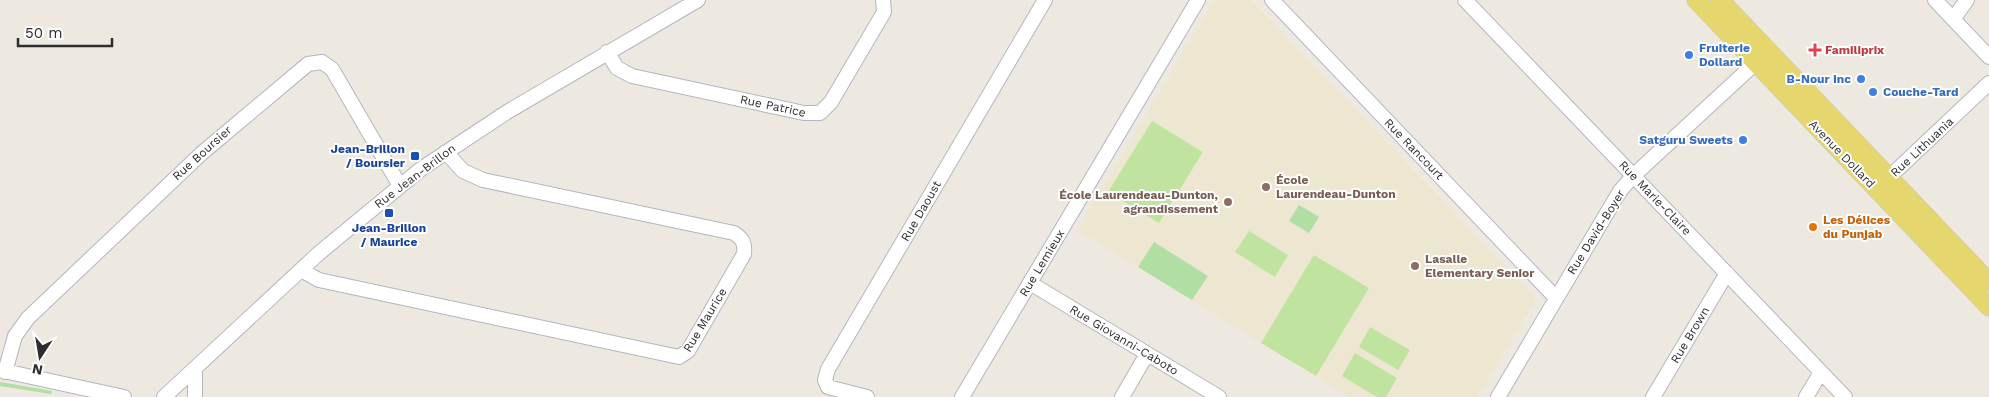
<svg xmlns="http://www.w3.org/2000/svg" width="1989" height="397" viewBox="0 0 1989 397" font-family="'Work Sans',sans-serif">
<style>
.education{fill:#ede7d2}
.green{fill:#b1dea2}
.pitch{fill:#c0e49f}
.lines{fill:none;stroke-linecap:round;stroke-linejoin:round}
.minor-casing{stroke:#b4b5bf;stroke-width:16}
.major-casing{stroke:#c8c8c8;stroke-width:19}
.minor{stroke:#fff;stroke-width:14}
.major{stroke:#e5d66d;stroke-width:18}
.health-dot{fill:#e0444e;stroke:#fff;stroke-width:2}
.shop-dot{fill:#3f7fe0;stroke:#fff;stroke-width:2}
.transit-dot{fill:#1a4fb4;stroke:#fff;stroke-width:2}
.education-dot{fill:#8d6e63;stroke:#fff;stroke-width:2}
.food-dot{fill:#e8710a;stroke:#fff;stroke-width:2}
.labels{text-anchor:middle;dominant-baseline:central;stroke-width:4;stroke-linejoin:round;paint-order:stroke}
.shop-label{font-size:12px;font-weight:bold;fill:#366cbe;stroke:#fff;text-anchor:start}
.health-label{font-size:12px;font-weight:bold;fill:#be3a42;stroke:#fff;text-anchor:start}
.street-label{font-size:12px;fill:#2d2d2d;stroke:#fff}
.transit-label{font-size:12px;font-weight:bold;fill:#164399;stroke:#fff;text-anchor:end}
.education-label{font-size:12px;font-weight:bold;fill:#785e54;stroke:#fff;text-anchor:start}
.food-label{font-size:12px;font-weight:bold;fill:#c56008;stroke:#fff;text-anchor:start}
</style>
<rect width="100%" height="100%" fill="#ede9e1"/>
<path class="education" d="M1214,0H1251L1534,296L1535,302L1478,397H1349L1077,230Z"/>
<path class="green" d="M1299,205L1319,217L1309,233L1289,221Z
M1154,242L1208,276L1192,300L1138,267Z
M0,382L52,391L51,394L0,386Z"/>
<path class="pitch" d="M1152,121L1203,152L1159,223L1108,192Z
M1249,231L1288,255L1275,277L1235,252Z
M1314,255L1369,288L1316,376L1261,343Z
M1370,327L1410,350L1398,370L1359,347Z
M1355,353L1397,378L1386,397H1377L1342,376Z"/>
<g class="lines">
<defs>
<path id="minor" d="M1272,0L1556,298
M1465,0L1845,397
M1935,0L1989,57
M1953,19L1967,0
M607,52L617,68L632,76L804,113H820L831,102L884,12L883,0
M1882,184L1989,83
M301,270L319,280L679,357L688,351L744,254C745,243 743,239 734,233L483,180L463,171L446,152
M1030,283L1219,397
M195,368V397
M0,370L124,397
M5,372L15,336L28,318L202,153L308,64L322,62L332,69L400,186
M164,397L318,254L421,169L507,112L698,0
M867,397L828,387L825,380L828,369L1045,0
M962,397L1198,0
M1122,397L1147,354
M1498,397L1620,191L1633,176L1763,56
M1653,397L1727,273
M1806,397L1821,372"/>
<path id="major" d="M1696,0L1989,307
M1720,0L1989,282"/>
</defs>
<use href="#minor" class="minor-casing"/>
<use href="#major" class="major-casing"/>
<use href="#minor" class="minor"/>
<use href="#major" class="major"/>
</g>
<path class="health-dot" d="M1812.5 42.5h5v5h5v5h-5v5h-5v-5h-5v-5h5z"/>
<g class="shop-dot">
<circle cx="1689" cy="55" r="5"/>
<circle cx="1861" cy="79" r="5"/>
<circle cx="1873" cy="92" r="5"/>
<circle cx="1743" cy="140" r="5"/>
</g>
<g class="transit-dot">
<rect x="410" y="151" width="10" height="10" rx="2.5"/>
<rect x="384" y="208" width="10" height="10" rx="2.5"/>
</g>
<g class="education-dot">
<circle cx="1266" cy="187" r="5"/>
<circle cx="1228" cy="202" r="5"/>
<circle cx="1415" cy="266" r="5"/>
</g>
<circle class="food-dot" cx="1813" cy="227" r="5"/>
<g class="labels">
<g class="shop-label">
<text x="1699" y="48">Fruiterie<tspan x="1699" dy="14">Dollard</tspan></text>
<text x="1851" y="79" text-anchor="end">B-Nour Inc</text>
<text x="1883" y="92">Couche-Tard</text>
<text x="1733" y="140" text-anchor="end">Satguru Sweets</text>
</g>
<g class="health-label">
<text x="1825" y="50">Familiprix</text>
</g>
<g class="street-label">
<text transform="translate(773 106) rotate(12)">Rue Patrice</text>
<text transform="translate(1922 147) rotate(-43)">Rue Lithuania</text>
<text transform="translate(1414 149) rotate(46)">Rue Rancourt</text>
<text transform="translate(202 153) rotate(-42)">Rue Boursier</text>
<text transform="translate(1842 154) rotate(46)">Avenue Dollard</text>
<text transform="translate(415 176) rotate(-37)">Rue Jean-Brillon</text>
<text transform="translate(1655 198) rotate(46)">Rue Marie-Claire</text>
<text transform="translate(921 211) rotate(-60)">Rue Daoust</text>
<text transform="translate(1596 232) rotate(-58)">Rue David-Boyer</text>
<text transform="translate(1042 263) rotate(-59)">Rue Lemieux</text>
<text transform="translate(705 320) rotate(-59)">Rue Maurice</text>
<text transform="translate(1690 335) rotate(-59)">Rue Brown</text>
<text transform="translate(1124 340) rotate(31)">Rue Giovanni-Caboto</text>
</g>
<g class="transit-label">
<text x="405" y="149">Jean-Brillon<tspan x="405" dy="14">/ Boursier</tspan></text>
<text x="389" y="228" text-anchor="middle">Jean-Brillon<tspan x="389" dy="14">/ Maurice</tspan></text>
</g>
<g class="education-label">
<text x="1276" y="180">École<tspan x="1276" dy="14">Laurendeau-Dunton</tspan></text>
<text x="1218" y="195" text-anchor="end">École Laurendeau-Dunton,<tspan x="1218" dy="14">agrandissement</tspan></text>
<text x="1425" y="259">Lasalle<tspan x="1425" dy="14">Elementary Senior</tspan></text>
</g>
<g class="food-label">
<text x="1823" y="220">Les Délices<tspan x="1823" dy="14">du Punjab</tspan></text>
</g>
</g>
<g transform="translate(40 357) rotate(192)" stroke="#ffffff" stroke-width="4" paint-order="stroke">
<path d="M0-4L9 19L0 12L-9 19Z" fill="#2d2d2d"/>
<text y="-8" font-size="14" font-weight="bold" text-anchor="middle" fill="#2d2d2d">N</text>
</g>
<path d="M18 38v8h94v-8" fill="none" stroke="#2d2d2d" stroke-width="2.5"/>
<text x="25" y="38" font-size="15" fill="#2d2d2d" stroke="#ffffff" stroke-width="4" paint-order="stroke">50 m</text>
</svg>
